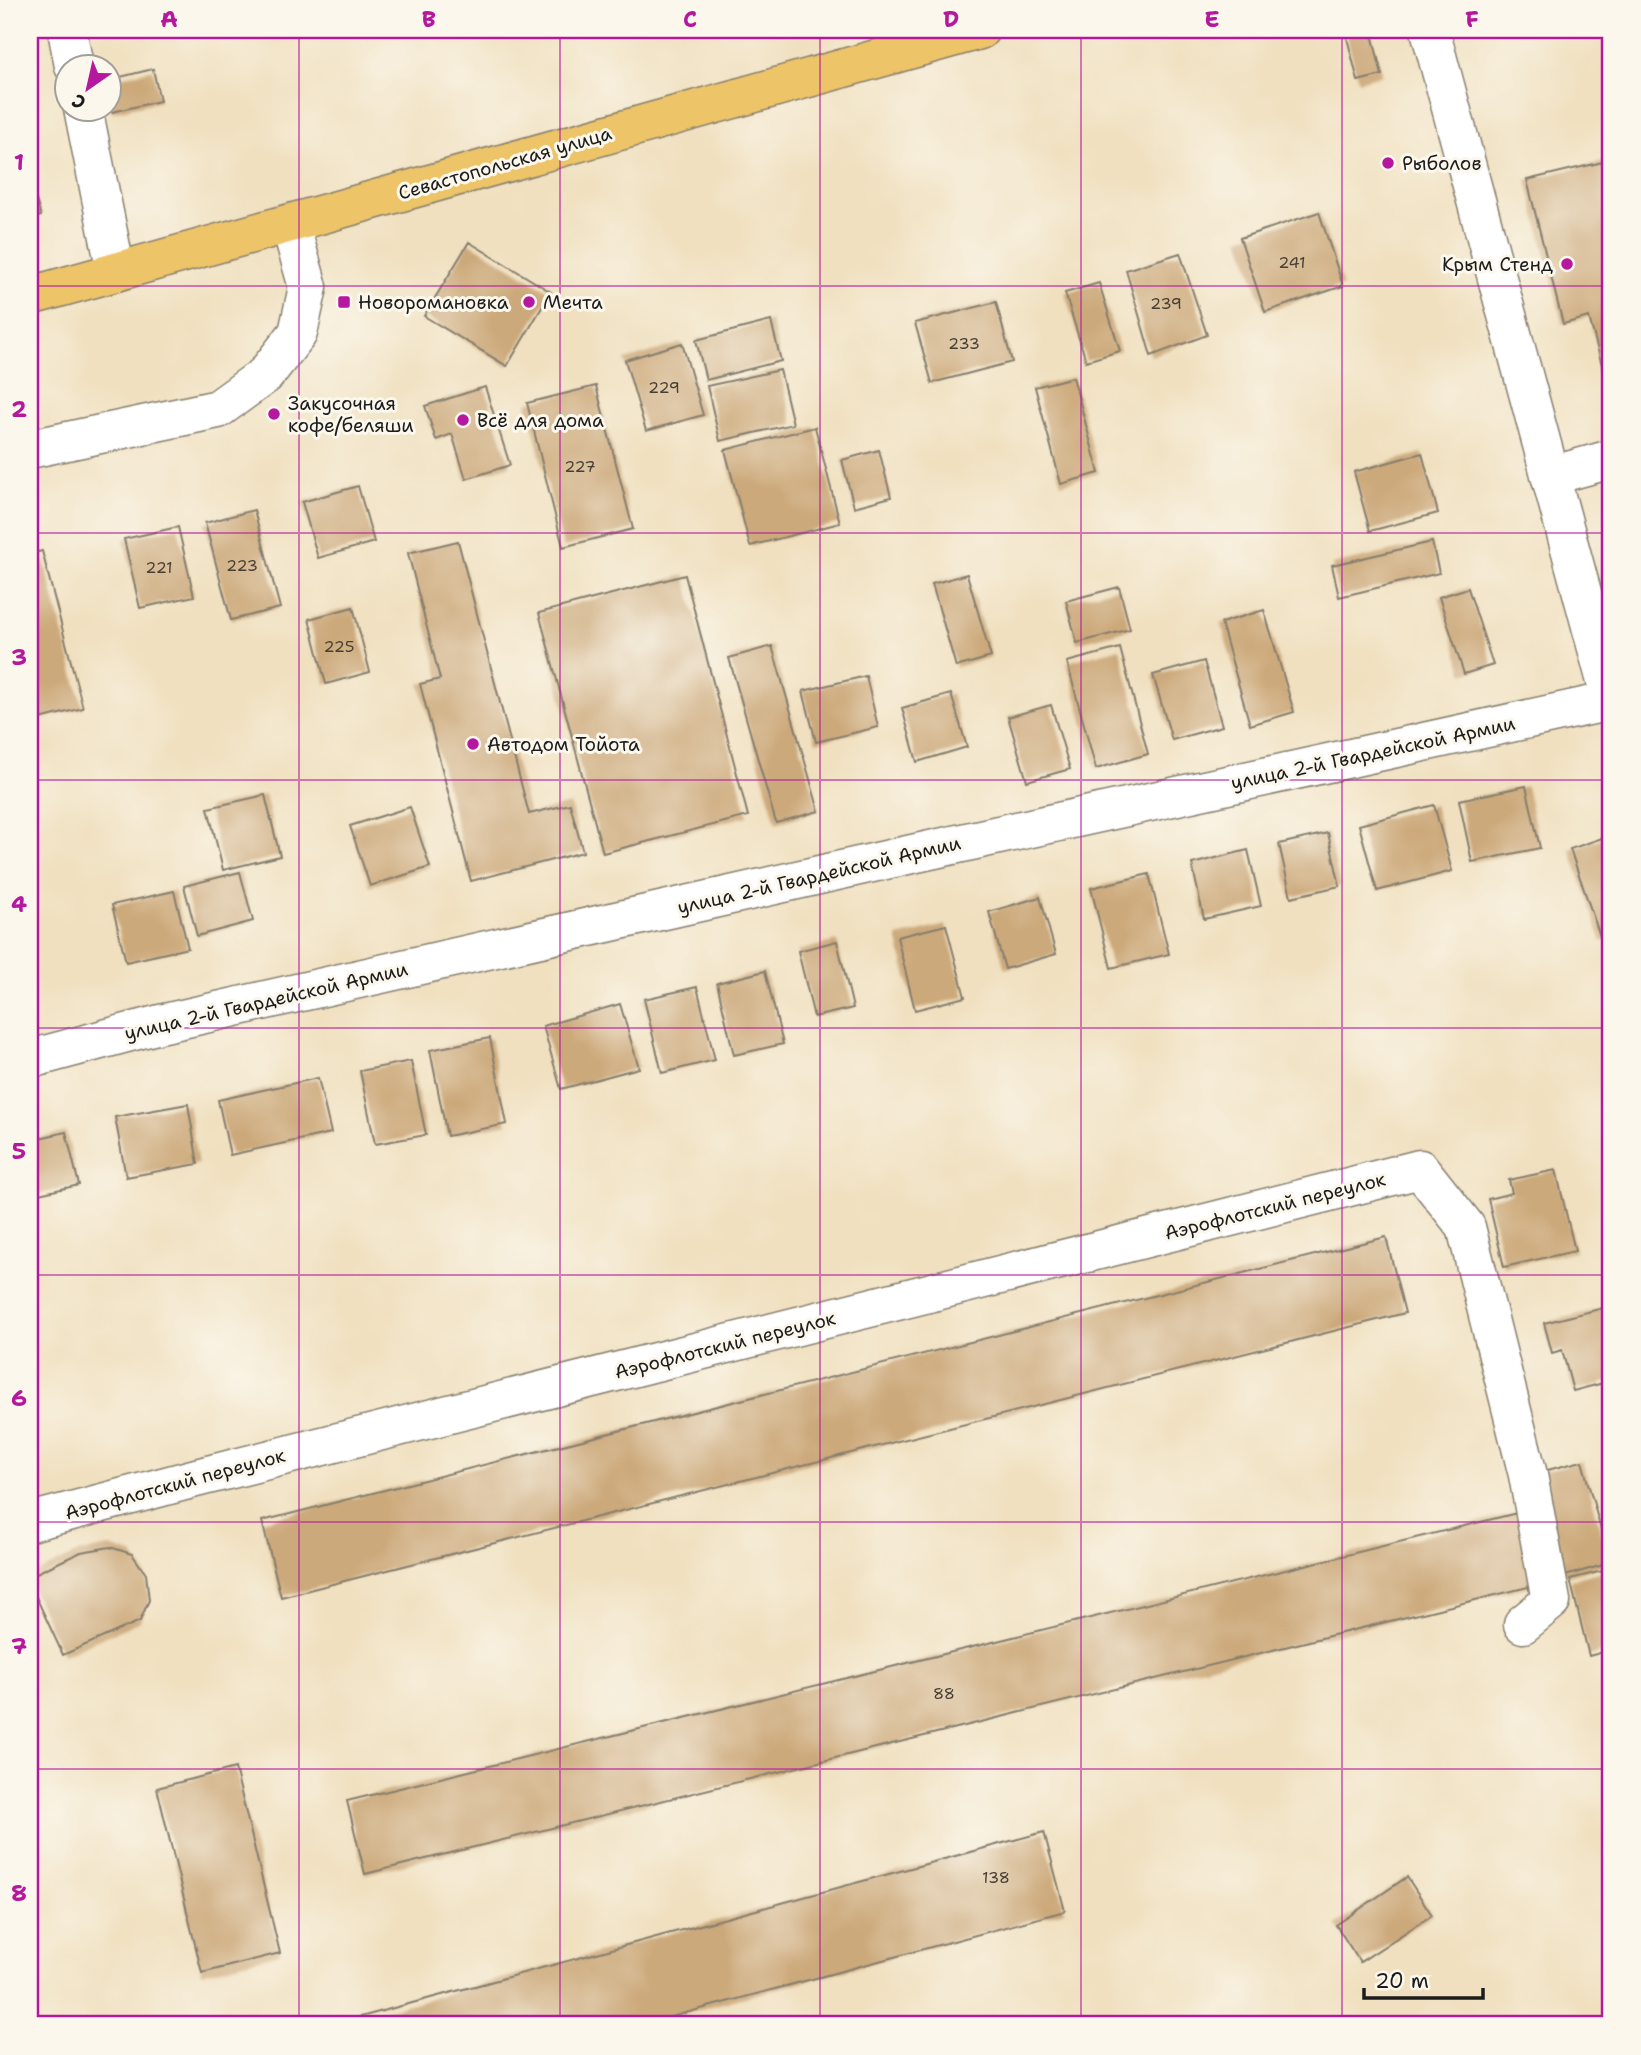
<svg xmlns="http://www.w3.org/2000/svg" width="1641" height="2055" viewBox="0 0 1641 2055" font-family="'Shantell Sans',sans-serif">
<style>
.building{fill:#cca97a}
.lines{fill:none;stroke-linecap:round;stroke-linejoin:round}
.minor-casing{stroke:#867e6e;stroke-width:41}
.major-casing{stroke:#867e6e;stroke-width:41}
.minor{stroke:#fff;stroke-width:38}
.major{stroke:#eec469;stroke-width:38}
.grid{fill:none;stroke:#b5179e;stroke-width:2;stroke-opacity:0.55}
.poi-dot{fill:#b5179e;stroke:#fbf7ec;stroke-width:2.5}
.labels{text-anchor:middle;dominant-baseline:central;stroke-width:6;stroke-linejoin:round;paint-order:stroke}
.number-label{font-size:16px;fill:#483f34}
.street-label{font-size:19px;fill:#1c1c1c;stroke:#fbf7ec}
.poi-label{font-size:19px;fill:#1c1c1c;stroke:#fbf7ec;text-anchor:start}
.neatline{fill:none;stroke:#b5179e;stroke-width:2.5}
.grid-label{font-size:23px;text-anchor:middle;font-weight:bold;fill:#b5179e}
</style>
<rect width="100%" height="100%" fill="#fbf7ec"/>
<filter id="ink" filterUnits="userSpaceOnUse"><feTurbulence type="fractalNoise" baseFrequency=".0143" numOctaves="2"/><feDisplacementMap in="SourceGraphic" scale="14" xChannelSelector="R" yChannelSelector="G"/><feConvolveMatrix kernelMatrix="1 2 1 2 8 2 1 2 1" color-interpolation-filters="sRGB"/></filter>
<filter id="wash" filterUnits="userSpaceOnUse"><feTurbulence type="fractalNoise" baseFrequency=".00686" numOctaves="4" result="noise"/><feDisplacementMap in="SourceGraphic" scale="28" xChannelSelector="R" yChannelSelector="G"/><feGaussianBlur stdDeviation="1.57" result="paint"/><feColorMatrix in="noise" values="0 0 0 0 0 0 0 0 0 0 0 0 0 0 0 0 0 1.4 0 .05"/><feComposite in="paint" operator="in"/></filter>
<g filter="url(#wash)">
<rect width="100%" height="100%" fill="#f0e0c0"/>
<g id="blocks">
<path class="building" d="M1345,30H1371L1382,75L1358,81Z
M153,69L160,101L112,112L108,98V80Z
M1611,160V371L1604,373L1589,317L1563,324L1527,180Z
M33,190L41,216L30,219V191Z
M1319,212L1343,286L1265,312L1240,238Z
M469,242L551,292L507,366L424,316Z
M1180,253L1207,335L1151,356L1126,270Z
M1099,283L1120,351L1086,361L1065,293Z
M996,302L1012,362L932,383L915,323Z
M771,321L781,361L706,380L696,340Z
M682,343L703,415L646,431L625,360Z
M780,370L793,424L720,441L707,386Z
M1073,377L1099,473L1061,484L1035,387Z
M596,386L633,529L563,547L527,403Z
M485,387L510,465L466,479L452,434L436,440L425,406Z
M815,427L840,523L750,546L725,450Z
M879,450L891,497L854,507L842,460Z
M1422,453L1438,513L1370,531L1354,472Z
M358,486L374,542L318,558L302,502Z
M254,510L280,608L231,620L205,523Z
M178,527L194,596L140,608L124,539Z
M458,541L529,814L570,804L583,852L471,881L420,684L440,679L408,553Z
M1432,542L1439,573L1339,597L1332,565Z
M42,551L83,708L36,720L30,697V554Z
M967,574L991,657L956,667L932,584Z
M685,575L748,816L603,853L539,613Z
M1119,587L1130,629L1077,643L1066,601Z
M1468,588L1493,665L1464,674L1439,597Z
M353,607L370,672L326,684L309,619Z
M1264,610L1294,712L1250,725L1221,623Z
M772,646L819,811L776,823L729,658Z
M1120,648L1148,754L1096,769L1067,662Z
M1204,661L1222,726L1172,740L1153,675Z
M866,676L878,727L816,742L803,691Z
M951,694L967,747L917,762L902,708Z
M1051,705L1070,769L1027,781L1008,717Z
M1526,786L1540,848L1472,862L1459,800Z
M265,795L280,856L223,870L208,808Z
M1434,805L1452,871L1377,891L1359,825Z
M410,807L430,867L370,886L350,826Z
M1328,833L1340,886L1291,897L1279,844Z
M1611,835V939L1602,942L1570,849Z
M1248,850L1261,906L1204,919L1192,864Z
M240,872L253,921L197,936L184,886Z
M1149,874L1169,954L1111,968L1091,888Z
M174,891L188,948L126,962L112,905Z
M1040,897L1056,954L1005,969L989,912Z
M946,925L965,997L915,1010L897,937Z
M837,941L853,1008L814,1017L798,951Z
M765,971L783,1044L734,1055L717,983Z
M697,987L715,1060L662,1073L644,999Z
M620,1004L639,1068L561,1089L543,1026Z
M490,1038L507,1124L447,1136L430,1050Z
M411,1061L426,1135L375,1144L360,1071Z
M318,1078L331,1133L230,1155L218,1100Z
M188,1104L198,1164L126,1177L115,1117Z
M66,1132L79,1185L30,1196V1140Z
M1556,1170L1575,1251L1504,1267L1488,1199L1512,1193L1509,1180Z
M1386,1237L1405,1313L281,1597L262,1521Z
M1611,1306V1381L1573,1391L1562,1350L1552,1353L1544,1323Z
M1582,1461L1610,1563L1565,1576L1536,1473Z
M1521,1512L1540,1584L365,1874L347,1801Z
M110,1547L132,1554L146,1574L149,1600L140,1621L63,1655L30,1584V1576L81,1552Z
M1611,1569V1650L1589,1656L1570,1579Z
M235,1768L280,1953L202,1973L157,1788Z
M1044,1832L1065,1911L641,2025H331Z
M1407,1877L1432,1915L1360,1962L1336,1925Z"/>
</g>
</g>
<g filter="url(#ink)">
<use href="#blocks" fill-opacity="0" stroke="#867e6e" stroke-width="2"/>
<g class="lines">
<defs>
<path id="minor" d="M67,30L74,66
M1430,30L1611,700
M83,108L116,272
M30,449L218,409L265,375L298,333L308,287L290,224
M1550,476L1611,459
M30,1059L160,1024L912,854L1611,701
M30,1522L196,1478L1420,1169L1466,1227L1528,1475L1551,1601L1523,1624"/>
<path id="major" d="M30,296L980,30"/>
</defs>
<use href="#minor" class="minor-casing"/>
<use href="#major" class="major-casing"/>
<use href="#minor" class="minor"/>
<use href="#major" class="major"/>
</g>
</g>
<path class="grid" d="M299,30V2025M560,30V2025M820,30V2025M1081,30V2025M1342,30V2025M30,286H1611M30,533H1611M30,780H1611M30,1028H1611M30,1275H1611M30,1522H1611M30,1769H1611"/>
<g class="poi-dot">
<circle cx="1388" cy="163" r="7"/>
<circle cx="1567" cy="264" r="7"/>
<rect x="337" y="295" width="14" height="14" rx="3.5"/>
<circle cx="529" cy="302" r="7"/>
<circle cx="274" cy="414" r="7"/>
<circle cx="463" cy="420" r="7"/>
<circle cx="473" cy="744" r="7"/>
</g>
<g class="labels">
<g class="number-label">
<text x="1292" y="262">241</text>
<text x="1166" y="303">239</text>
<text x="964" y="343">233</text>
<text x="664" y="387">229</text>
<text x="580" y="466">227</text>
<text x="242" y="565">223</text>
<text x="159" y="567">221</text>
<text x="339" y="646">225</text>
<text x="944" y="1693">88</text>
<text x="996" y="1877">138</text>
</g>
<g class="street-label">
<text transform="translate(505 163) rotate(-16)">Севастопольская улица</text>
<text transform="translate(1373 753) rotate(-12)">улица 2-й Гвардейской Армии</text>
<text transform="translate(819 875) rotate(-13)">улица 2-й Гвардейской Армии</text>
<text transform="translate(266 1001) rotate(-13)">улица 2-й Гвардейской Армии</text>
<text transform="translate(1275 1206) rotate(-14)">Аэрофлотский переулок</text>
<text transform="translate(725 1345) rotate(-14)">Аэрофлотский переулок</text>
<text transform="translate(175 1484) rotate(-15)">Аэрофлотский переулок</text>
</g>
<g class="poi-label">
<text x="1402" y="163">Рыболов</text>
<text x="1553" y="264" text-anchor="end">Крым Стенд</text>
<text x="358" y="302">Новоромановка</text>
<text x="543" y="302">Мечта</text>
<text x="288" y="403">Закусочная<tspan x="288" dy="22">кофе/беляши</tspan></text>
<text x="477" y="420">Всё для дома</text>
<text x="487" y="744">Автодом Тойота</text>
</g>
</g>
<rect width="1641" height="2055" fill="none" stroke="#fbf7ec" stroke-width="77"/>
<g transform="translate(88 88) rotate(214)"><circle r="33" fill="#fbf7ec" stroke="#a29f99" stroke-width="2"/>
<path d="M0-5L12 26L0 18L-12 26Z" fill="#b5179e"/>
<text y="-10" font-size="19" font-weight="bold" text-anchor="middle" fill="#1c1c1c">С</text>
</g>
<path d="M1364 1988v10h119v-10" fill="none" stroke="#1c1c1c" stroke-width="3.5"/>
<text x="1375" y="1988" font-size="21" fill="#1c1c1c" stroke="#fbf7ec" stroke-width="5" paint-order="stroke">20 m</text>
<rect x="38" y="38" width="1564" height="1978" class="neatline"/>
<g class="grid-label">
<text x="169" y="27">A</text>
<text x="429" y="27">B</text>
<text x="690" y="27">C</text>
<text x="951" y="27">D</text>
<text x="1212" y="27">E</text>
<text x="1472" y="27">F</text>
<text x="19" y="170">1</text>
<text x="19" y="417">2</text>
<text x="19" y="665">3</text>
<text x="19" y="912">4</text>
<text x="19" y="1159">5</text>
<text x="19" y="1406">6</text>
<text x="19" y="1654">7</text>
<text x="19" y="1901">8</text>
</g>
</svg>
